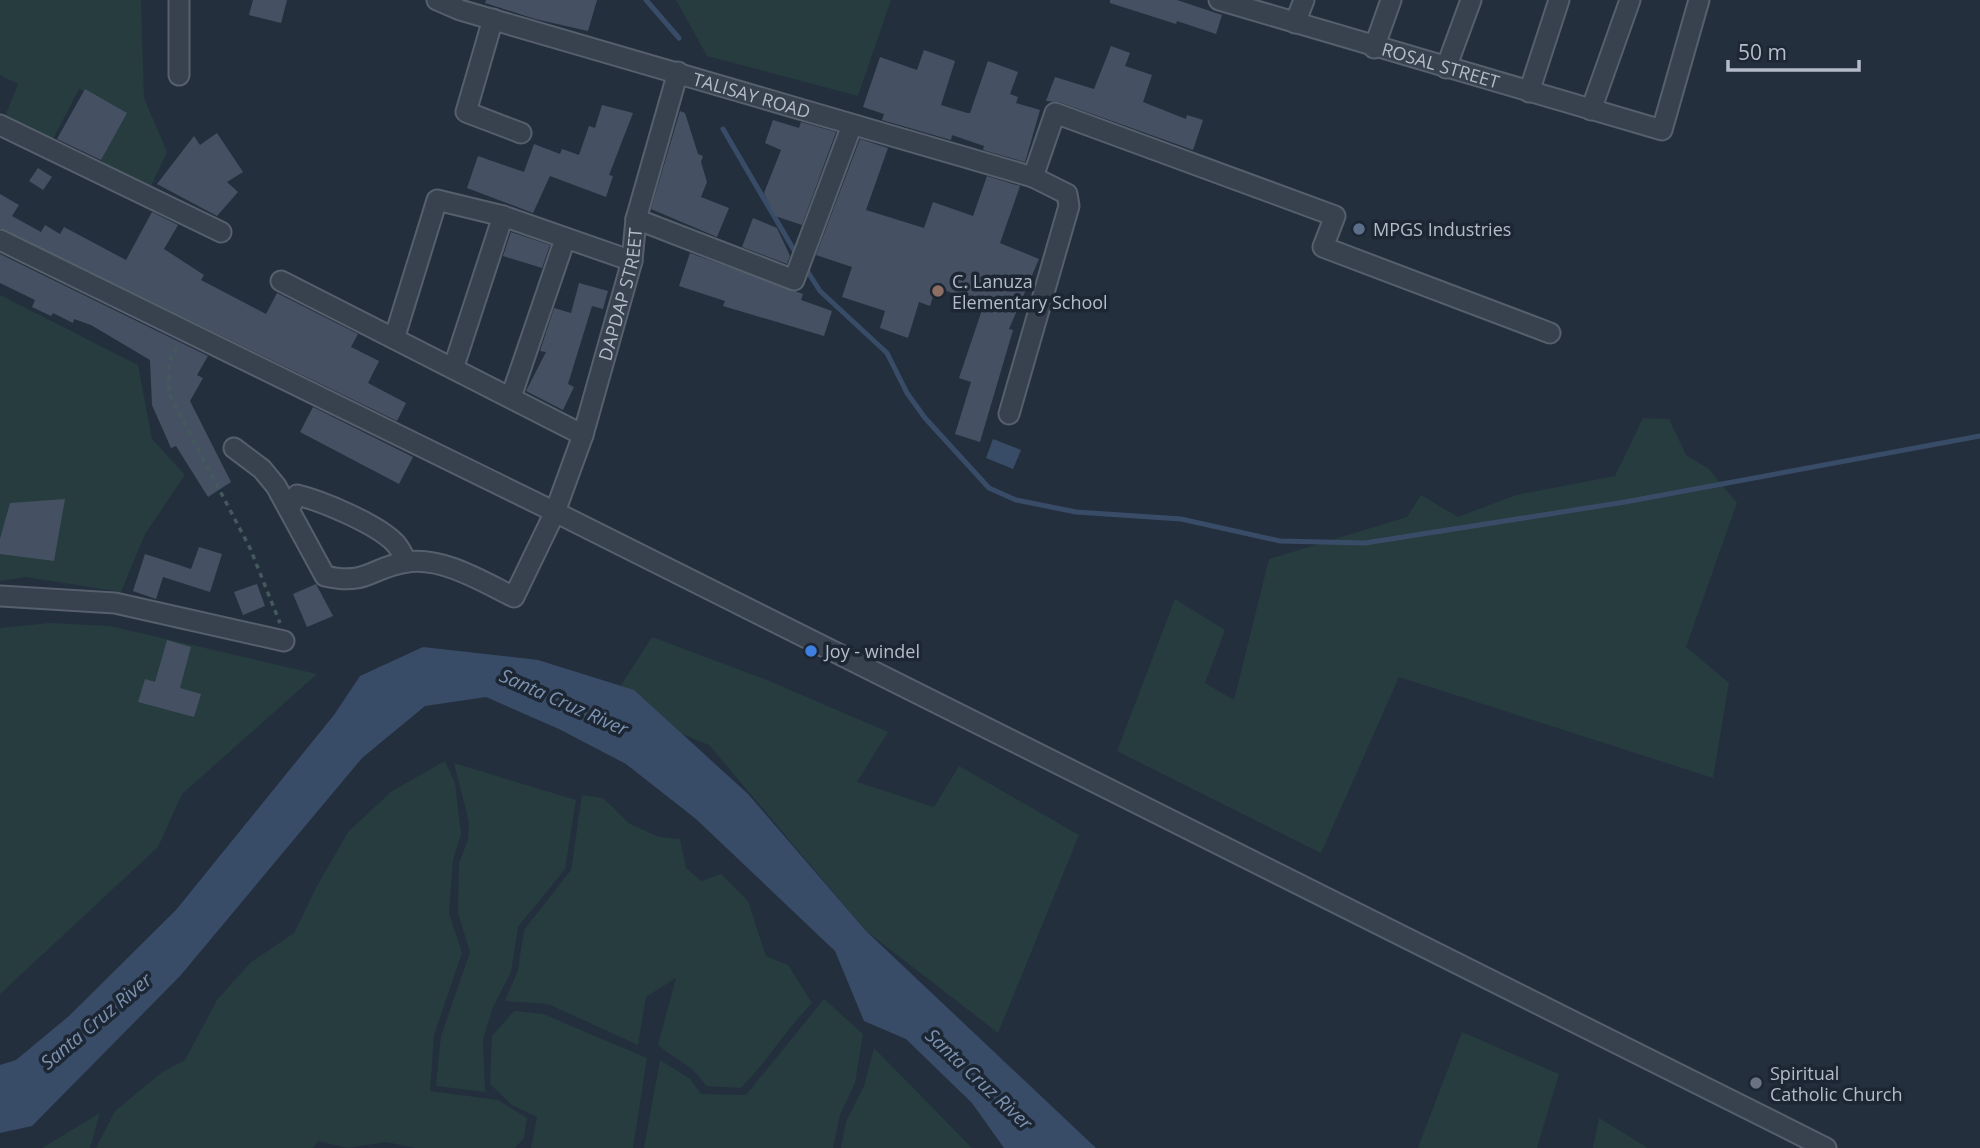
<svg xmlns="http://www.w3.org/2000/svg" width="1980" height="1148" viewBox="0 0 1980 1148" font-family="'Open Sans',sans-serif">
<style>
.green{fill:#263c3f}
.water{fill:#394c67}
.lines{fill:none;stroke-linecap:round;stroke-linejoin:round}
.stream{stroke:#394c67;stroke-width:5}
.building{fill:#455162}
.street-casing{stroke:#565f6c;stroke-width:23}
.path{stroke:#44595c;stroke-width:3.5;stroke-dasharray:5 5;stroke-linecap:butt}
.street{stroke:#38414e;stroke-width:19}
.service-dot{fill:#5c6f8a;stroke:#1d2633;stroke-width:2.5}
.education-dot{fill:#8d6e63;stroke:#1d2633;stroke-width:2.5}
.shop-dot{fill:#3f7fe0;stroke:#1d2633;stroke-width:2.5}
.worship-dot{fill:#6b7280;stroke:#1d2633;stroke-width:2.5}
.labels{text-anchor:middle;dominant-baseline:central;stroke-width:7;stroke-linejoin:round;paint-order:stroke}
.street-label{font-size:18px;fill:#b4bcc9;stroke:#1d2633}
.poi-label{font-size:18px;fill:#b4bcc9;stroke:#1d2633;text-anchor:start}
.water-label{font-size:19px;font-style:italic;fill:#7c92b1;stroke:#1d2633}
</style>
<rect width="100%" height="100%" fill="#242f3e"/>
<path class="green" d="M0,0H141L144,98L167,152L151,186L100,163L119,108L79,89L53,139L5,116L18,84L0,75Z
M676,0H891L858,96L707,56Z
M0,295L138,365L152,439L185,475L145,534L121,592L26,577L0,581Z
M1643,418L1669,419L1686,455L1709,469L1737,503L1686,647L1729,683L1713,778L1399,677L1321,853L1117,751L1175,599L1225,630L1205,683L1234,700L1269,559L1407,517L1421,495L1458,517L1516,495L1615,476Z
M50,623L110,626L317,674L182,794L158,847L0,994V628Z
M652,637L767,680L888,732L857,782L934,807L959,766L1079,835L998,1033L866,931L709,745L609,704Z
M445,761L455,783L461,834L453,860L449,913L462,953L434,1035L430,1091L498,1100L527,1118L524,1138L515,1148H415L386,1142L348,1148L318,1141L313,1148H96L115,1111L161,1073L185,1060L217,1000L250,963L294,933L316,888L348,832L392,791Z
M454,763L576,800L565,869L518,927L511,972L493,1007L483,1039L485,1092L436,1086L441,1036L470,952L458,913L459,863L468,840L469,822Z
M582,795L603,798L630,824L659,837L680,839L686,868L701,881L721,874L748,901L766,956L788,965L812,1003C786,1030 767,1061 741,1088L706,1086C690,1062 679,1063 658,1045L676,978L646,997L638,1045L548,1004L505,1001L518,970L524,930L571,870Z
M824,999L863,1034L855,1083L840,1115L833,1148H644L660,1060L690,1079L701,1094L746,1095Z
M514,1011L543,1014L647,1058L633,1148H531L537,1117L512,1105L490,1084L492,1036Z
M1462,1032L1559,1074L1537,1148H1418Z
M874,1048L972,1148H841L846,1122L864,1086Z
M100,1113L90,1148H42Z
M1599,1118L1648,1148H1593Z"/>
<path class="water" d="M993,439L1021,450L1013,469L986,458Z
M423,647L538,660L634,690L748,794L866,931L1096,1148H1004L972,1103L906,1039L864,1021L835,951L696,819L626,764L559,729L486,697L425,706L362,758L180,976L32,1126L0,1133V1065L16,1060L69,1016L176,910L334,715L360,676Z"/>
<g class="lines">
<path class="stream" d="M646,0L679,38
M723,129L798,257
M804,266L820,291L887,353L907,393L925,418L989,488L1016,500L1076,512L1181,519L1280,541L1365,543L1625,502L1980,436"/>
</g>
<path class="building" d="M253,0H287L281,23L249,15Z
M486,0H597L588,31L535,19L485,3Z
M1110,0H1177L1222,15L1216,34L1177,21L1176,24L1110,3Z
M1111,46L1130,53L1125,66L1152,75L1143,102L1186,119L1187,115L1203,120L1193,150L1059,102L1046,101L1055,77L1094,89Z
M924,50L955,61L941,105L967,113H970L988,61L1018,72L1010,94L1018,97L1016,103L1040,110L1025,162L983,150L984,146L952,135L951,140L882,120L884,114L863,107L880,57L917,70Z
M85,89L127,113L101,160L57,139Z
M602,105L633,113L609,175L613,176L606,197L550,176L533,213L467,188L478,156L524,172L534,144L560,154L562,149L579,155L589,126L595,128Z
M680,111L685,113L698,154L703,156L701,162L707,182L701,197L729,208L717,237L651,209Z
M773,120L799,128L801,122L836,132L802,225L775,216L764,193L781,150L765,143Z
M217,133L243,172L227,182L238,192L217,216L157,184L194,136L200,145Z
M860,139L888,148L866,210L924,228L933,202L973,216L987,176L1020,186L1000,243L1039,259L1009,329L1013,330L980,442L955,434L971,382L959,378L984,304L941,289L940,292L935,290L930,306L919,302L908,338L880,328L885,311L842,297L852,267L816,255Z
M38,168L52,177L43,190L29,181Z
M0,194L19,205L12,216L41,232L45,225L60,234L64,227L126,260L152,212L178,225L164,249L204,275L201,280L266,314L277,293L358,334L351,347L379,361L368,383L406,403L397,421L0,228Z
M753,218L777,228L790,256L787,264L742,247Z
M511,232L550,245L542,268L503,256Z
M690,253L803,294L801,300L832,311L824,336L723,306L725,301L679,286Z
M0,254L208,356L197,375L203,378L190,401L231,482L208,497L176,446L171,448L152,405L150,360L91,325L74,319L73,323L53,313L51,316L32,307L35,300L0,283Z
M579,283L608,291L603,309L592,306L568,384L574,387L563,410L526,391L546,352L540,351L554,308L571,313Z
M313,407L413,457L399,484L300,432Z
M65,499L54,561L0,554V539L10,503Z
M199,547L222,554L210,592L163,577L156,599L133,591L145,554L191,569Z
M257,584L265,606L243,615L234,592Z
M316,584L333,616L307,627L293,594Z
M167,640L191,647L180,688L201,694L194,717L138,702L145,679L155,682Z"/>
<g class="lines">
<defs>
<g id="street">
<path id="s1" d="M437,0L460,10L1033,177L1067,194L1069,206L1009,414"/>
<path id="s2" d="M1219,0L1662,130L1699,0"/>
<path d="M493,19L466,112L521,133"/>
<path d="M1295,23L1304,0"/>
<path d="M1374,48L1391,0"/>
<path d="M1446,68L1471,0"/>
<path d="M179,75V0"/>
<path d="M1529,92L1559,0"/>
<path d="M1591,110L1630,0"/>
<path d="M0,125L221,232"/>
<path d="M1033,177L1055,113L1335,216L1323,247L1550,333"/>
<path d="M636,219L794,280L852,125"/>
<path d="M0,240L555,512L1826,1148"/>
<path d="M281,281L583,435"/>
<path d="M395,336L437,200L503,216L632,261"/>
<path d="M454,366L503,216"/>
<path d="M511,397L565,239"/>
<path id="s3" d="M234,448L262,469L276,486L325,576C368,586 371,567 407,562C444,557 483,582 514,597L555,512L583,435L632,261L636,219L678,72"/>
<path d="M289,509L297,495C322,501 377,524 395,543C400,548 403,556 407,562"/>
<path d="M0,596L115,603L284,641"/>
</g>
</defs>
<use href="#street" class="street-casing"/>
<path class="path" d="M177,347L169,362V394L250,548L280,623"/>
<use href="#street" class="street"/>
</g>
<circle class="service-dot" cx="1359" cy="229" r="7"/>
<circle class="education-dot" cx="938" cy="291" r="7"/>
<circle class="shop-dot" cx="811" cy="651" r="7"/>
<circle class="worship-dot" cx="1756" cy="1083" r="7"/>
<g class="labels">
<g class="street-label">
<text stroke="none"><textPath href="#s2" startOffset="231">ROSAL STREET</textPath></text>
<text stroke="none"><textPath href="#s1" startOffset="329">TALISAY ROAD</textPath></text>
<text stroke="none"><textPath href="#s3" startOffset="681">DAPDAP STREET</textPath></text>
</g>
<g class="poi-label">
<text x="1373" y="229">MPGS Industries</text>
<text x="952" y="281">C. Lanuza<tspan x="952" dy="21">Elementary School</tspan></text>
<text x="825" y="651">Joy - windel</text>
<text x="1770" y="1073">Spiritual<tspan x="1770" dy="21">Catholic Church</tspan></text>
</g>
<g class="water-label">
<text transform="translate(564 702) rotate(24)">Santa Cruz River</text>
<text transform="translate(96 1021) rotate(-40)">Santa Cruz River</text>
<text transform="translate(979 1079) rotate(43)">Santa Cruz River</text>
</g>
</g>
<path d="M1728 60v10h131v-10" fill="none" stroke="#b4bcc9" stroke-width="3.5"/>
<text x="1738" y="60" font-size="21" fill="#b4bcc9" stroke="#1d2633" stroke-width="5" paint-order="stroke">50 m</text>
</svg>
